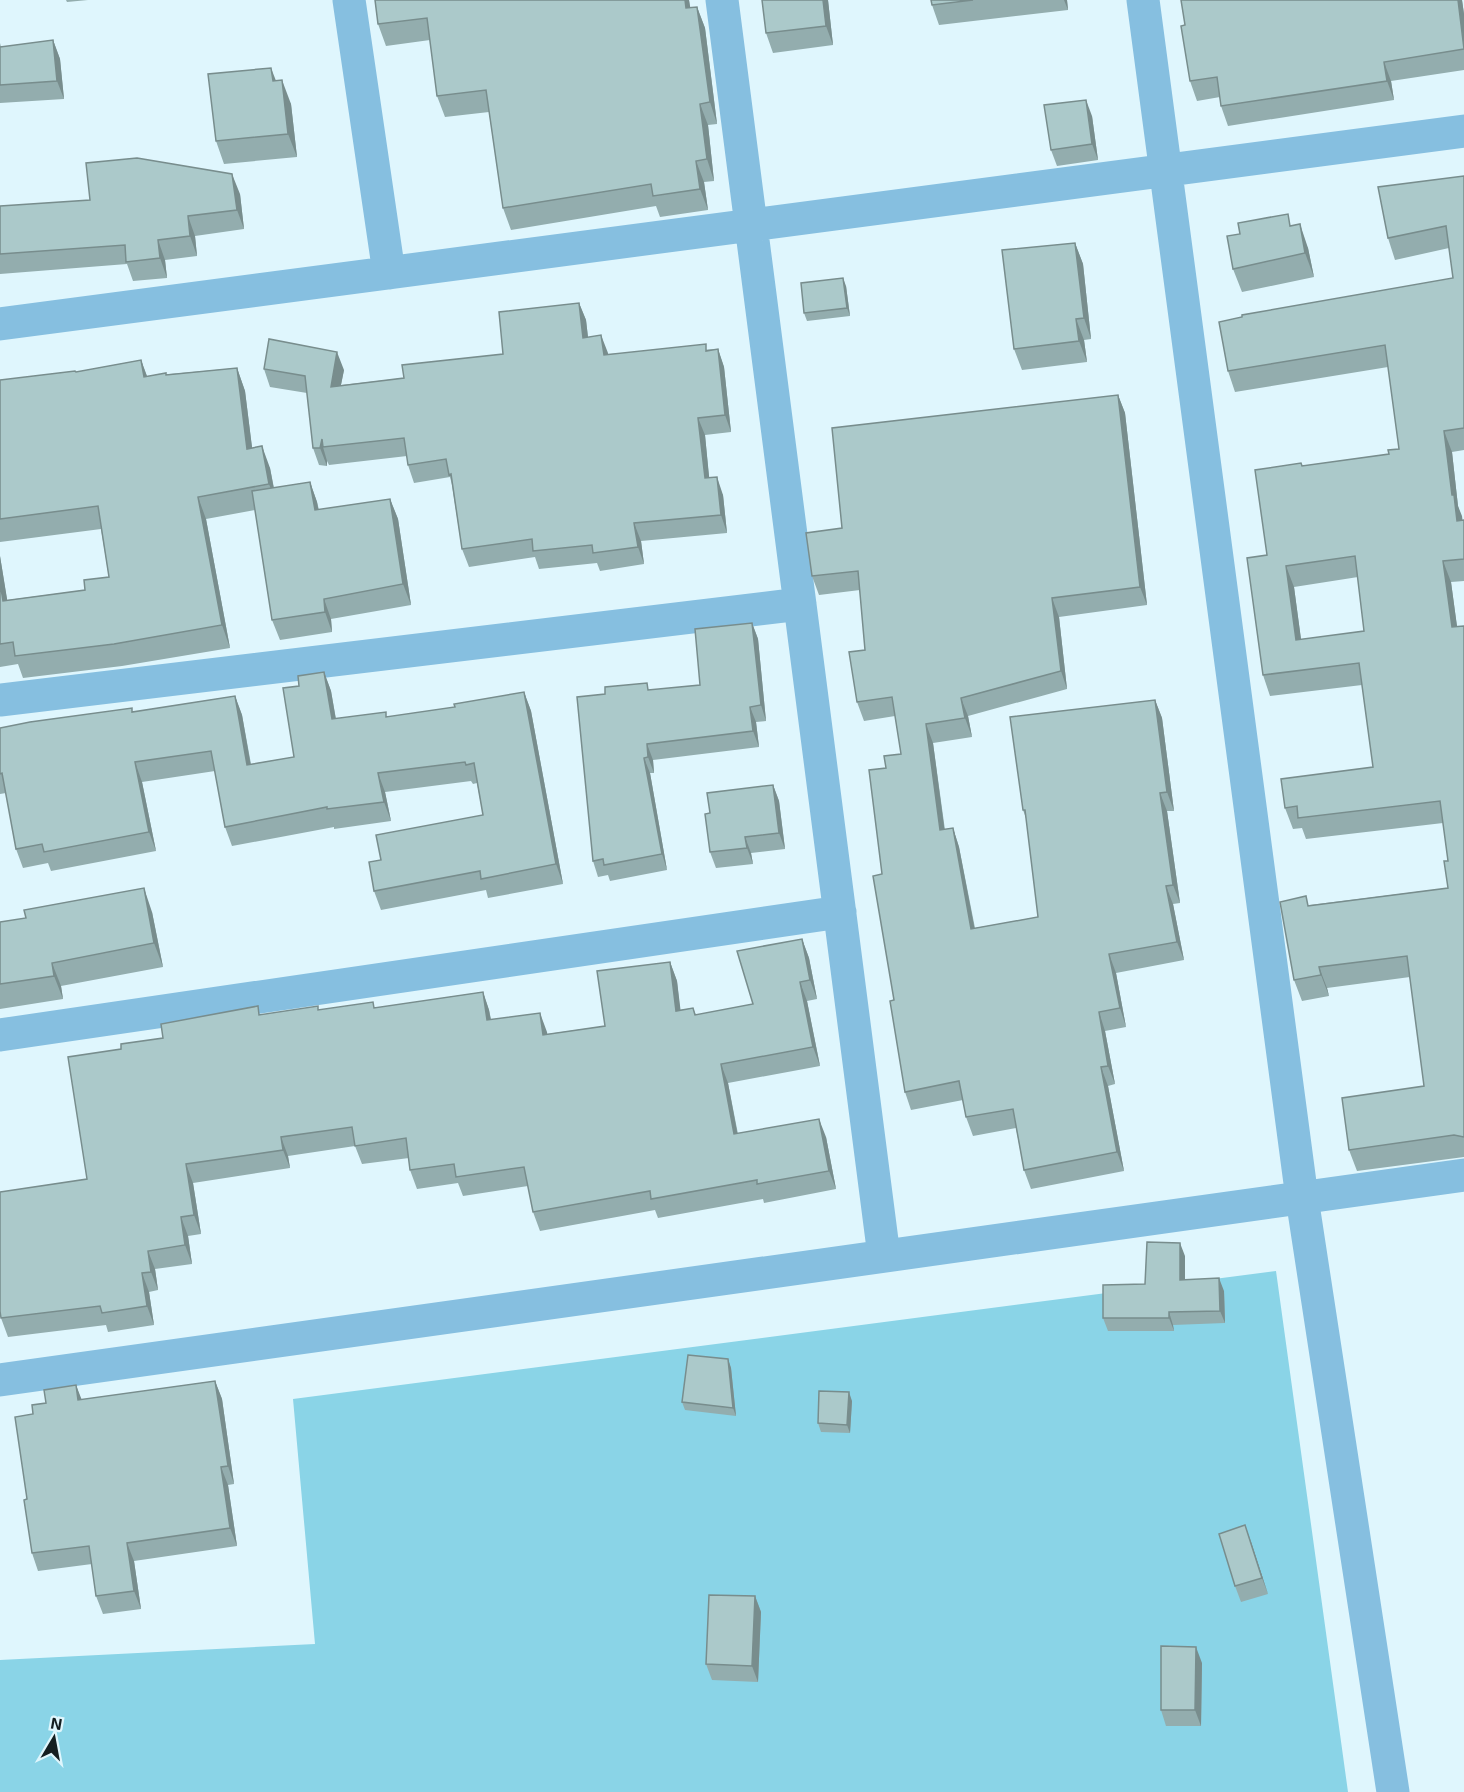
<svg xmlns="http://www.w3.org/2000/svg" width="1464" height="1792" viewBox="0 0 1464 1792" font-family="'Exo 2',sans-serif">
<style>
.green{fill:#8ad4e7}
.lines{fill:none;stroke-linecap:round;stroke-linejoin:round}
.minor{stroke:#86bfe0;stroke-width:33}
.wall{fill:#93adae;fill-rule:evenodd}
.shaded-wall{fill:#788d8d}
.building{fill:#abc9ca;stroke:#788d8d;stroke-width:1.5;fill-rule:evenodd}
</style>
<rect width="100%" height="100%" fill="#dff6fd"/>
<path class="green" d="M1276,1271L1348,1792H0V1660L315,1644L293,1399Z"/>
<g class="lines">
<path class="minor" d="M349,0L389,273
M722,0L884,1256
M1143,0L1302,1198L1393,1792
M0,324L1464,131
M0,700L800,604
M0,1035L840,912
M0,1380L1464,1175"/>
</g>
<path class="wall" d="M66,0H88L67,2Z
M375,0H689L690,8L697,7L705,28L717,124L708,125L714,181L704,182L708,210L660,217L656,206L511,230L503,208L489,112L445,117L437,96L430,40L386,46L378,24Z
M828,0L833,45L773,53L766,33Z
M931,0H1067L1068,10L939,25L932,5Z
M1181,0H1462L1464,14V70L1391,81L1394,100L1228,126L1221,106L1220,97L1197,101L1190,81L1185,25Z
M53,40L60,59L64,99L0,103V43L1,47Z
M276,81L291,104L297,157L224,164L216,141Z
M1092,116L1098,160L1057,166L1051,150Z
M1464,176V450L1452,452L1458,506L1462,521L1464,520V581L1451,582L1457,627L1464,626V1157L1357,1171L1349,1150L1424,1086L1410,977L1327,988L1329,996L1302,1001L1294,980L1309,905L1448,888V861L1443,823L1306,839L1302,828L1293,829L1285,808L1373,767L1362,685L1270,696L1263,675L1267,555L1302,466L1389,454L1399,449L1388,367L1235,392L1228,371L1453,278L1449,248L1395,260L1388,238ZM1358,577L1364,631L1301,640L1294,587Z
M240,194L244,229L195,236L197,256L165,260L167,278L133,281L127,264L0,274V206Z
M1292,225L1308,248L1314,277L1242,292L1233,269Z
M1075,243L1083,264L1091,339L1084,340L1087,362L1022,370L1014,349Z
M846,286L850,316L807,321L804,313Z
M579,303L586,320L588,337L608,354L718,349L724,367L731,432L705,435L709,478L723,495L727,533L641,541L644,564L600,571L597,563L539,569L535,557L469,567L462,549L452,485L450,477L414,483L408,465L407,456L329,465L327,461V466L319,465L313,448L307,393L270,387L264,369L344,370L341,385L404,378L503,354Z
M141,360L147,376L237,368L245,391L252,448L270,468L274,488L310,482L317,502L319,510L390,499L398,519L411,605L331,619L332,632L280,640L272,620L255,510L206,519L230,648L122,666L23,678L18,664L0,667V556L7,600L85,590L109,577L101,529L0,542V380L76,372Z
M1118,395L1125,413L1147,605L1059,617L1067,689L968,716L972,737L933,743L945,830L953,828L959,847L975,928L1038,917L1027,821L1023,810L1155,700L1162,718L1174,811H1167L1180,903L1173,904L1184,960L1116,973L1126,1027L1105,1031L1115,1084L1108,1086L1124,1171L1031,1189L1024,1170L1016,1128L973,1136L966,1117L963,1100L911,1110L905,1092L894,1000L882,874L886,768L901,754L895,716L864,721L857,702L865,650L860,590L819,595L812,576L842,528Z
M752,623L758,639L766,721L756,722L759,747L653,760L654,773H650L667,870L610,881L608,875L598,877L593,861L650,690L700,685Z
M324,672L331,691L336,719L387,717L455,707L524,692L531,711L563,884L488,898L486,890L381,910L374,891L381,860L483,815L477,783L473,784L471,781L385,792L391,821L334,829V827L232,846L225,827L215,771L142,782L156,851L51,871L48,863L23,868L16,849L6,793L0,794V728L133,712L235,696L242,715L251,764L294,757L299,686Z
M773,785L779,801L785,849L751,853L753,864L716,868L710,852V813Z
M152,912L163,967L61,986L63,999L0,1009V922Z
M802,939L809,958L817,999L807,1001L820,1066L728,1083L738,1134L826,1137L836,1189L764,1203L763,1199L658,1218L655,1210L540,1231L533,1212L528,1186L463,1196L458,1183L417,1189L410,1170L409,1158L362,1164L355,1146L288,1156L290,1168L193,1183L201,1234L188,1236L192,1264L155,1269L158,1290L149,1292L154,1325L108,1332L106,1325L8,1337L1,1318L87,1179L121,1049L163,1038L261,1015L319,1010L375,1008L483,992L489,1010L491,1019L547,1032V1034L605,1026L670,962L677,981L680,1010L693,1008L696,1015L753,1004Z
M1185,1256V1280L1224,1291L1225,1323L1173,1325L1174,1331H1108L1103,1318L1145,1284Z
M728,1359L731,1368L736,1416L685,1410L682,1402Z
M215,1381L222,1399L234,1484L228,1485L237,1546L134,1561L141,1609L103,1614L96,1596L92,1564L38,1571L32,1553L27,1499L33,1414L46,1403L76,1385L81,1400Z
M852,1401L850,1433L821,1432L818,1423Z
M1251,1542L1268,1594L1241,1602L1235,1586Z
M755,1596L761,1612L758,1682L712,1680L706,1664Z
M1202,1663L1201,1726H1166L1161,1710Z"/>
<path class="shaded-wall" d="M685,0H689L694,30L686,8Z
M823,0H828L833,45L826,26Z
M1064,0H1067L1068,10Z
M1458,0H1462L1464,14V48Z
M697,7L705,28L717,124L710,102Z
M53,40L60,59L64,99L57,81Z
M1384,62L1391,81L1394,100L1387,81Z
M271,68L280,91L273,81Z
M282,80L291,104L297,157L288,134Z
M1086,100L1092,116L1098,160L1092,144Z
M700,104L708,125L714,181L707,159Z
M696,161L704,182L708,210L700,189Z
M232,174L240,194L244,229L237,210Z
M188,216L195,236L197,256L190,236Z
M1300,224L1308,248L1314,277L1305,253Z
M158,240L165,260L167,278L160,258Z
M1075,243L1083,264L1091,339L1084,318Z
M843,278L846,286L850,316L847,308Z
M579,303L586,320L590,355L583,338Z
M1076,319L1084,340L1087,362L1079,341Z
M601,335L608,353L611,372L604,355Z
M718,349L724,367L731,432L725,415Z
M337,352L344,370L337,404L331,387Z
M141,360L149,382L144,377Z
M237,368L245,391L255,471L247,449Z
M1118,395L1125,413L1147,605L1140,587Z
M698,418L705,435L711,496L705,478Z
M1444,431L1452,452L1458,506L1462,516L1464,533L1457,521L1452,495Z
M322,439L323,447L327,461V466L320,448Z
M262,446L270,468L277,506L269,484Z
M717,477L723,495L727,533L721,515Z
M310,482L317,502L322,530L315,510Z
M198,497L206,519L230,648L222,625Z
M390,499L398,519L411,605L403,584Z
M634,523L641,541L644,564L638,547Z
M0,556L11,623L3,601L0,582Z
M1443,561L1451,582L1460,648L1452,627Z
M1286,566L1294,587L1304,661L1296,640Z
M1052,598L1059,617L1067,689L1061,671Z
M324,599L331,619L332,632L325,612Z
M752,623L758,639L766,721L761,705Z
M324,672L331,691L339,738L332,719Z
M524,692L531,711L563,884L556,864Z
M235,696L242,715L254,784L247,765Z
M961,698L968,716L972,737L965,718Z
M1155,700L1162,718L1174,811L1167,792Z
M750,707L756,722L759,747L753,731Z
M926,724L933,743L947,849L940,830Z
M647,744L653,760L654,773L648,757Z
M644,758L650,773L667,870L662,854Z
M135,762L142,782L156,851L149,832Z
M378,773L385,792L391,821L384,802Z
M773,785L779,801L785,849L779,833Z
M1160,793L1167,811L1180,903L1173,885Z
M953,828L959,847L978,947L971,929Z
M745,837L751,853L753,864L747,848Z
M1166,886L1173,904L1184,960L1177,942Z
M144,888L152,912L163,967L154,943Z
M802,939L809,958L817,999L810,980Z
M1109,954L1116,973L1126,1027L1120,1008Z
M670,962L677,981L683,1030L676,1011Z
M52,963L61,986L63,999L54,976Z
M1319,967L1327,988L1329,996L1321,975Z
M800,982L807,1001L820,1066L813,1047Z
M483,992L489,1010L494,1038L487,1020Z
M1099,1012L1105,1031L1115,1084L1108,1066Z
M540,1013L547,1032L550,1053L543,1035Z
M721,1064L728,1083L741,1153L734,1134Z
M1101,1067L1108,1086L1124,1171L1117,1152Z
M819,1119L826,1137L836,1189L829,1171Z
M281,1137L288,1156L290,1168L283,1150Z
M186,1164L193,1183L201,1234L194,1215Z
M181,1217L188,1236L192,1264L185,1245Z
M1180,1243L1185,1256V1293L1180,1280Z
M148,1251L155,1269L158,1290L151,1272Z
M142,1273L149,1292L154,1325L147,1306Z
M1219,1278L1224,1291L1225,1323L1220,1311Z
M1169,1312L1173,1325L1174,1331L1169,1318Z
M728,1359L731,1368L736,1416L733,1408Z
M215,1381L222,1399L234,1484L228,1466Z
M76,1385L83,1403L78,1400Z
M849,1392L852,1401L850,1433L847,1425Z
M221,1467L228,1485L237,1546L230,1528Z
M1245,1525L1251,1542L1268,1594L1262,1578Z
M127,1543L134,1561L141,1609L134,1591Z
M755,1596L761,1612L758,1682L752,1666Z
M1196,1647L1202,1663L1201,1726L1195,1710Z"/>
<path class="building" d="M375,0H685L686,8L697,7L710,102L700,104L707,159L696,161L700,189L653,196L651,184L503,208L486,90L437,96L427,18L378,24Z
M762,0H823L826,26L766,33Z
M931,0H973L932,5Z
M1181,0H1458L1464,49L1384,62L1387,81L1221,106L1217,77L1190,81L1181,26L1185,25Z
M53,40L57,81L0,85V47Z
M271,68L273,81L282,80L288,134L216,141L208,74Z
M1086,100L1092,144L1051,150L1044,105Z
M137,158L232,174L237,210L188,216L190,236L158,240L160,258L126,262L125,245L0,254V206L90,200L86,163Z
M1464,176V428L1444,431L1452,495H1454L1457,521L1464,520V559L1443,561L1452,627L1464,626V1137L1454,1135L1349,1150L1342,1098L1424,1086L1407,956L1319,967L1321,975L1294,980L1280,902L1306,896L1308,906L1448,888L1444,861H1448L1440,801L1298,818L1297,806L1285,808L1281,779L1373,767L1359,663L1263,675L1247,558L1267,555L1255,470L1301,463L1302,466L1389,454L1388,450L1399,449L1385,345L1228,371L1219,322L1242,317V315L1453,278L1446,226L1388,238L1378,187ZM1355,556L1364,631L1296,640L1286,566Z
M1288,214L1290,226L1300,224L1305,253L1233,269L1227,236L1240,234L1238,223Z
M1075,243L1084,318L1076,319L1079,341L1014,349L1002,250Z
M843,278L847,308L804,313L801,283Z
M579,303L583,338L601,335L604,355L706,344V351L718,349L725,415L698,418L705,478L717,477L721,515L634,523L638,547L593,553L592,545L533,551L532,539L462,549L451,474L449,475L446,459L408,465L404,438L323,447L322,439L320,448H313L305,376L264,369L269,339L337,352L331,387L404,378L402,365L503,354L499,312Z
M141,360L144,377L166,373V375L237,368L247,449L262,446L269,484L198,497L222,625L114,644L15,656L13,642L0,644V582L3,601L85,590L84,580L109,577L98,506L0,519V380L75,371L76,372Z
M1118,395L1140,587L1052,598L1061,671L961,698L965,718L926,724L940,830L953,828L971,929L1038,917L1025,810H1023L1010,717L1155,700L1167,792L1160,793L1173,885L1166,886L1177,942L1109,954L1120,1008L1099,1012L1108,1066L1101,1067L1117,1152L1024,1170L1013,1109L966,1117L959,1081L905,1092L890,1001L894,1000L873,876L882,874L869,770L886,768L884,756L901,754L892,697L857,702L849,652L865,650L858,571L812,576L806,533L842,528L832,428Z
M310,482L315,510L390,499L403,584L324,599L325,612L272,620L252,491Z
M752,623L761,705L750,707L753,731L647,744L648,757L644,758L662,854L604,865L603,859L593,861L577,697L605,694V687L647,683L648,690L700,685L695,629Z
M324,672L332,719L386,712V717L455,707L454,704L524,692L556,864L481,879L480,871L374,891L369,862L381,860L376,835L483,815L474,763L466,765L465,762L378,773L384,802L327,809V807L225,827L211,751L135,762L149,832L44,852L42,844L16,849L2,773L0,774V728L30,722L132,708V712L235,696L247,765L294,757L283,688L299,686L298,676Z
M773,785L779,833L745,837L747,848L710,852L705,814L710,813L707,793Z
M144,888L154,943L52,963L54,976L0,984V922L26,918L24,910Z
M802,939L810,980L800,982L813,1047L721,1064L734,1134L819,1119L829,1171L757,1184V1180L651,1199L650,1191L533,1212L524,1167L456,1177L454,1164L410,1170L406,1138L355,1146L352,1127L281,1137L283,1150L186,1164L194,1215L181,1217L185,1245L148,1251L151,1272L142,1273L147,1306L102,1313L100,1306L1,1318L0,1311V1192L87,1179L68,1057L121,1049V1044L163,1038L161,1024L258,1006L259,1015L318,1006V1010L373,1002L374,1008L483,992L487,1020L540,1013L543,1035L605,1026L597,971L670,962L676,1011L693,1008L695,1015L753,1004L737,951Z
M1147,1242L1180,1243V1280L1219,1278L1220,1311L1169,1312V1318H1103V1285L1145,1284Z
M688,1355L728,1359L733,1408L682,1402Z
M215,1381L228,1466L221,1467L230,1528L127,1543L134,1591L96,1596L89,1546L32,1553L24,1500L27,1499L15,1417L33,1414L32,1405L46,1403L44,1390L76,1385L78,1400Z
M819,1391L849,1392L847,1425L818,1423Z
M1245,1525L1262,1578L1235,1586L1219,1534Z
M709,1595L755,1596L752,1666L706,1664Z
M1161,1646L1196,1647L1195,1710H1161Z"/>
<g transform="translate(54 1738) rotate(10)" stroke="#dff6fd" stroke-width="4.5" paint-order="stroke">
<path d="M0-4.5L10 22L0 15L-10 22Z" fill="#141e21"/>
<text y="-9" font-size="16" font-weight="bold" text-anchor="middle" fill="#141e21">N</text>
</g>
</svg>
